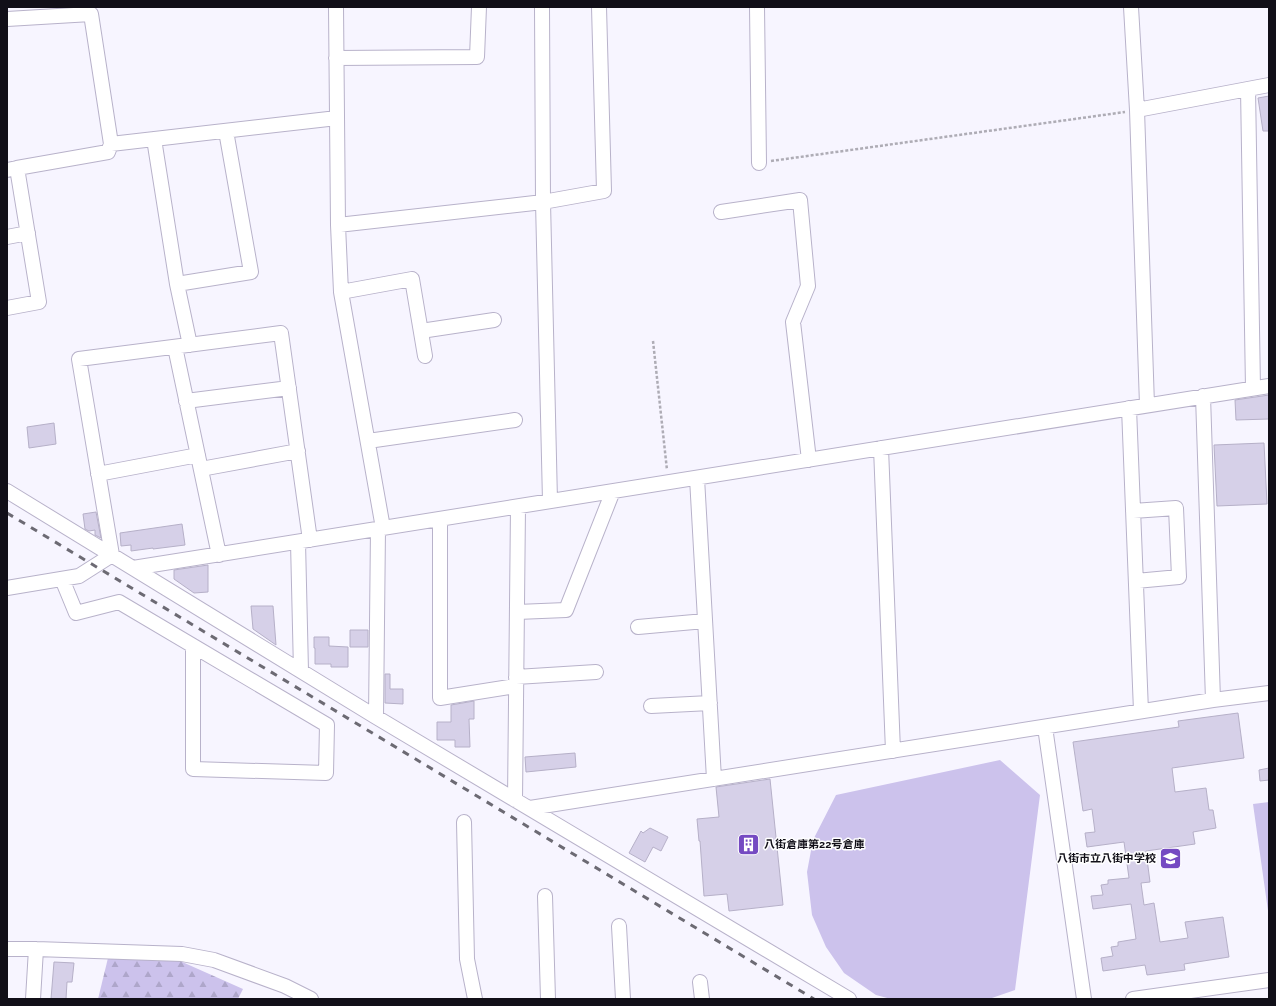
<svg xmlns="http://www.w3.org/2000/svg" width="1276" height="1006" viewBox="0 0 1276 1006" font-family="Raleway,'Noto Sans JP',sans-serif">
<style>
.forest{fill:url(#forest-firs)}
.park{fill:#ccc2ec}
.building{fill:#d6d0e8;stroke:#b6b0c8}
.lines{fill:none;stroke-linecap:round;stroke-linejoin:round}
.minor-casing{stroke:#b8b2ca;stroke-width:16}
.path{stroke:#aeacb5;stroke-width:2.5;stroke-dasharray:3 2;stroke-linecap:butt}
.minor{stroke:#fff;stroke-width:14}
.rail{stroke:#6c6a73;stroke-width:3;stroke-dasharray:7 7;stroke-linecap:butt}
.labels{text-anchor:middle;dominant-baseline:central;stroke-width:3;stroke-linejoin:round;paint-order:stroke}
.poi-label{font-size:11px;font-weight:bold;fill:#110f18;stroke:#fff;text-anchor:start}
</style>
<defs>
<pattern id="forest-firs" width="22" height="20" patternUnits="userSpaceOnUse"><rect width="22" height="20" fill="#ccc2ec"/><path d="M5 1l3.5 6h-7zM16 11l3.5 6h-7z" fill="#aea6ca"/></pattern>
</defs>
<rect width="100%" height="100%" fill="#f7f5ff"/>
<path class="forest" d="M108,958L180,961L243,989L238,999H98Z"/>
<path class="park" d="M1000,760L1040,795L1015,990L989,999H891L876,995L844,973L826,947L812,915L807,872L813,840L836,795Z
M1269,802V918L1253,804Z"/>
<path class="building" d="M1269,96V131H1263L1258,98Z
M1269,395V419L1236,420L1235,400Z
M54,423L56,444L29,448L27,427Z
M1264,443L1267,504L1217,506L1214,445Z
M96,512L101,538L95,535V530L89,531L85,529L83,514Z
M182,524L185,545L153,549V548L131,551V545L121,546L120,533Z
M208,565V592L194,593L174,579V570Z
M251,606H273L276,645L253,629Z
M350,630H368V647H350Z
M314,637H329V646L348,647V667H331V664H315V648H314Z
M385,674H390V689H403V704L385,703Z
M474,701V719H469L470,747H455V740H437V722H451V705Z
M1238,713L1244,758L1172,768L1175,792L1206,788L1209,810H1213L1216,828L1193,832L1195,844L1146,851L1150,882L1141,883L1144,905L1154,903L1160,942L1188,938L1185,922L1223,917L1229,957L1184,964L1185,970L1147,975L1145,965L1103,971L1101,958L1113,956L1111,947L1118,946V942L1136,939L1131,904L1093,909L1091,896L1103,895L1101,885L1108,884V880L1129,878L1124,842L1087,847L1085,833L1095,832L1092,809L1083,811L1073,742L1179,727L1178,721Z
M575,753L576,767L526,772L525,757Z
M1269,768V780L1260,781L1259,770Z
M770,779L783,905L729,911L727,894L704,896L700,841H699L697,819L719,817L716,787Z
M650,828L668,837L661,851L653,847L645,862L629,853L641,831L643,833Z
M54,962L74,963L72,982H67L66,999H51Z"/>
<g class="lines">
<defs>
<path id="minor" d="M336,7L338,225L341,292L383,528
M542,7L543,202L550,501
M757,7L759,163
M1131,7L1137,110L1147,405
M7,19L91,14L111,144L337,118
M336,58L477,57L479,7
M1248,89L1253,388
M1137,110L1269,85
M154,139L177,284L190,345
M17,168L108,152L111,144
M7,170L17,168L39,302L7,308
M721,212L800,200L808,286L793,322L809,460
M338,225L543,202L604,191L599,7
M7,237L28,233
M177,284L251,272L226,131
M341,292L412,279L425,356
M421,331L494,320
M175,347L219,555
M1203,396L1213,700
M186,401L289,388
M1129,408L1141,711
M368,441L515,420
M881,448L893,751
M201,469L298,451
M98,474L198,455
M697,478L714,779
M7,491L376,717L849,999
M1133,511L1176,508L1179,577L1136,581
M440,519V698L516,686
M298,542L301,671
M133,568L1269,386
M62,579L76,613L119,602L327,725L326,773L193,769V646
M7,588L79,576L112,555L79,359L281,333L310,540
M517,612L566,610L613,491
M638,627L705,621
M516,677L596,672
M651,706L710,703
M376,717L378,529
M1045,727L1084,999
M515,800L518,507
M530,808L1213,700L1269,693
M464,822L467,959L475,999
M545,896L548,999
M619,926L623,999
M7,949H36L182,954L214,960L285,986L311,999
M700,982L702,999
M33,999L36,949
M1133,999L1269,980"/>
</defs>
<use href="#minor" class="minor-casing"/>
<path class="path" d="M771,161L1125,112
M653,341L667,470"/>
<use href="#minor" class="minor"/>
<path class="rail" d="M7,513L814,999"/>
</g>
<defs>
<symbol id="building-square" viewBox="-11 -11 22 22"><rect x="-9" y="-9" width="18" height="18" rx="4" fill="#754ac2" stroke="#fff"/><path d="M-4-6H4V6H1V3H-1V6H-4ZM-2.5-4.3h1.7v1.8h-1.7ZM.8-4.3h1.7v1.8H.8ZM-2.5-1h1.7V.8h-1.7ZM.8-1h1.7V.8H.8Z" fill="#fff"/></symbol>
<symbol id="school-square" viewBox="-11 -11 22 22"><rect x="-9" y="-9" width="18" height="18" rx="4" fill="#754ac2" stroke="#fff"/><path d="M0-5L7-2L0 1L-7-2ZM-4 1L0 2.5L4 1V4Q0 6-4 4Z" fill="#fff"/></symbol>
</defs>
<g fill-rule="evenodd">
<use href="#building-square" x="736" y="832" width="25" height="25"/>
<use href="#school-square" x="1158" y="846" width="25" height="25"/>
</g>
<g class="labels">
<g class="poi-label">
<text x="764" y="844">八街倉庫第22号倉庫</text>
<text x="1156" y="858" text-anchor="end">八街市立八街中学校</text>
</g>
</g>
<rect width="1276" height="1006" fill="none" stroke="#110f18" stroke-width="16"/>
</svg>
